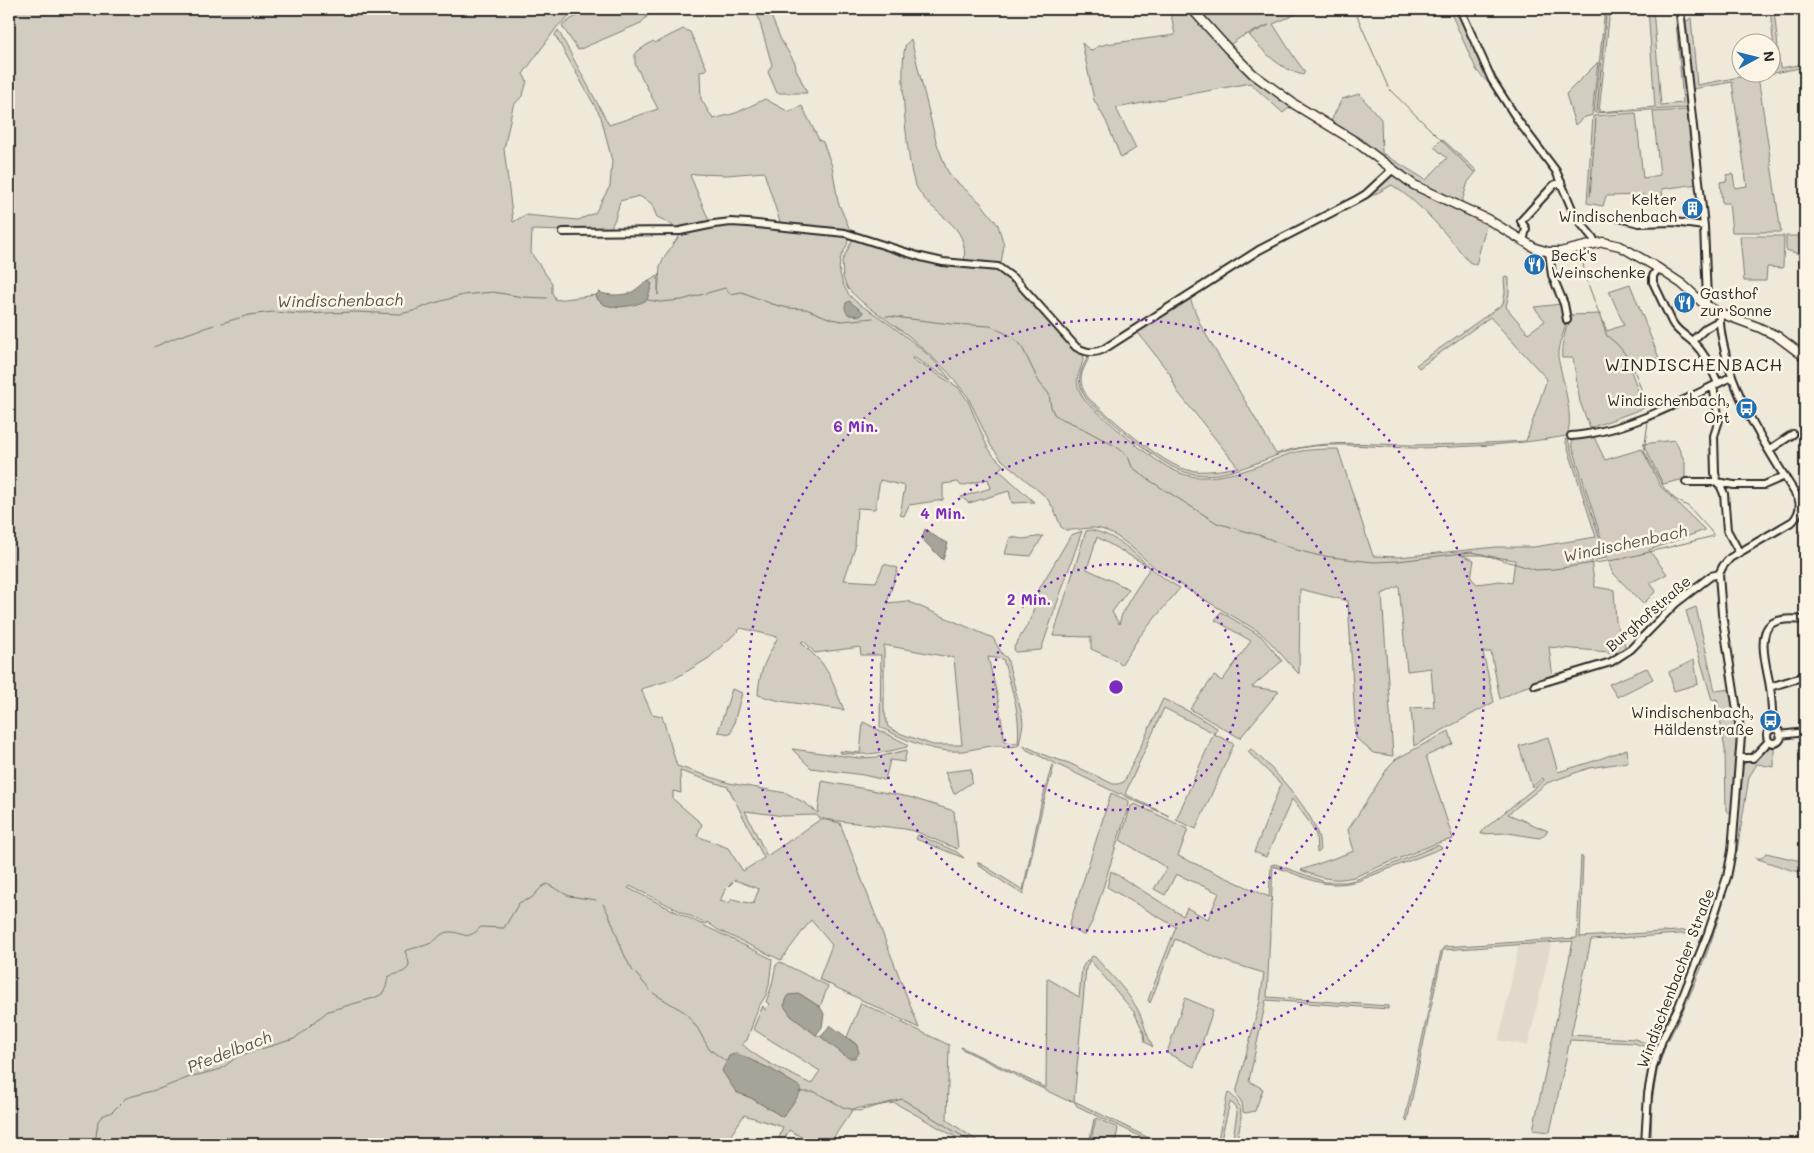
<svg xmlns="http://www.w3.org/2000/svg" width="1814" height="1153" viewBox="0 0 1814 1153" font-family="Mali,sans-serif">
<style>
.built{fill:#e0dacc}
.green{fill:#d2cdc0;stroke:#7e7c76;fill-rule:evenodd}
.water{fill:#a6a399;stroke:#75736d}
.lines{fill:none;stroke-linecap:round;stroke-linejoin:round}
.stream{stroke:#75736d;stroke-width:1}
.minor-casing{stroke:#2b2b2b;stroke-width:10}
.major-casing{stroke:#2b2b2b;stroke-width:11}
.minor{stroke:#fcf5e5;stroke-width:6}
.major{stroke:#fcf5e5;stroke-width:8}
.ring{fill:none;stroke:#7b2cbf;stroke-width:2.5;stroke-dasharray:2.5 5}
.labels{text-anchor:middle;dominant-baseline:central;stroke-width:5;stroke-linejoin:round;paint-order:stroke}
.poi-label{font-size:15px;fill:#2b2b2b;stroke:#fcf5e5;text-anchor:end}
.street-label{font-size:15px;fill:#2b2b2b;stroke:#fcf5e5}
.water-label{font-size:16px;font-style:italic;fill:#565552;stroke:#fcf5e5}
.quarter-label{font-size:18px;letter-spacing:1px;fill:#2b2b2b;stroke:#fcf5e5}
.centre{fill:#7b2cbf;stroke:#fcf5e5;stroke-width:2.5}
.ring-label{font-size:15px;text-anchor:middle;font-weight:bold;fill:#7b2cbf;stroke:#fcf5e5;stroke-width:5;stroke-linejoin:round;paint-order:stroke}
</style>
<rect width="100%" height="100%" fill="#efe9da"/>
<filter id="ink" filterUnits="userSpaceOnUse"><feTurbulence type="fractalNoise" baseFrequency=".02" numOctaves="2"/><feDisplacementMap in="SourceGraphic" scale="10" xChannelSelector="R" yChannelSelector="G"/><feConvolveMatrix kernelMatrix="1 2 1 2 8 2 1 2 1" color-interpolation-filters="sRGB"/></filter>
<g filter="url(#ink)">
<path class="built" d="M1519,944H1551L1528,1046L1499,1040Z"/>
<path class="green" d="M9,9H584L569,16L557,27L523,74L527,81L523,95L513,106L504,149L513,222L525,215L578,220L595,213L610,186L612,161L601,117L555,35L558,30L609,125L658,109L635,64V53L653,41L655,43L683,29L690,32L707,69L700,72L701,99L713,119L736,113L765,99L789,112L802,106L819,140L823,142L832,166L838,202L850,230L848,232L781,225L764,172L726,175L695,174L690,175L710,223L678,229L666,221L657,217L651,203L639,196L620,201L615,219L610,229L565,231L532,230L531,253L552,283V293L556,300L596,295L597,299L617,308L652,285L649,281L658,276V295L660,266L664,257L682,232L731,223L847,235C851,244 842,251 840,260C838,270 841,281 846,290C853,303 870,310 882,319C906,336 933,356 951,380L913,357L912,359L958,387L968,401L987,446L993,455L1003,465L999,470L1034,502L1012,503L1009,491L969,503L961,497L991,488L988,479L961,486L958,482L943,484V500L909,505L904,516L900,515L905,486L880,480L875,509L857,508L855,548L844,580L876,582L884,564L898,568L887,603L907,601L993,638L1002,654L1007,658L1022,715L1023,724L1019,745C1012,749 1001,745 992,746C982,747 972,750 962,751C933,753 905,740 880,727L881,655H861L860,647L815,653L804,641L801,642L822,663L830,676L844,710L780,701L758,695C759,670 767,658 778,637L741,628L709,658L674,679L641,689L652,714L662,716L677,766L729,783L786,793L805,803L818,813L822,781L909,797L954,811L958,848L957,849L917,832L905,829L822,819L840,823L919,1028L819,979L832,945L811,920L781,960L718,930L707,922L706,924L630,886L628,888L772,959L769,985L766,995L758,1008L747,1040L742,1044C761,1062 788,1072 811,1084L820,1071L753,1029L763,1006L765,1010L770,1004L766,1002L772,985L776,965L780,962L828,986L820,1007L800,994L784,1006L792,1016L816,1035L857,1045L847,1037L861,1003L949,1045L947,1120L982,1144H968L895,1103L853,1109L829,1144H814L789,1130L782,1144H777L783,1127L744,1115L725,1144H9ZM884,645L954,658L962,745H933L899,733L888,727L884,710ZM988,657L1003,659C1011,687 1021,713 1018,743L1005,742L998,699ZM680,771L728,787L764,858L743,871L728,848L697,836L702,824L673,799V791L681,793ZM745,811L784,816L816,815L821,819L767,856ZM735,880L759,889L753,904L732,899L729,903L720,901L725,890ZM736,1092H800L783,1117L751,1098Z
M592,9H654L641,23L578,50L562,26L571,19Z
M756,9H771V16L781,40L795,63L796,69L807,93H777L768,72L772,65Z
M1170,9H1192L1227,49L1294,104L1283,113L1250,83L1116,108L1136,148L1121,158L1106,121L1094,100L1082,43L1091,51L1097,47L1106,44L1175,35Z
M1197,9H1308L1273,24L1294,57L1305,72L1303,75C1279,69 1264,52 1249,35L1269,25L1241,37L1231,44L1227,45Z
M1449,9H1460L1503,99L1477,71Z
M1605,9H1613L1610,10L1599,112L1655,107L1648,9H1653L1661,105L1683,103L1675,9H1678L1688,106L1686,108L1595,113L1594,112Z
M1770,9H1774L1780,68L1805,64V67L1758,76L1781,232H1732L1729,203H1722L1720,182L1727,181L1726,175L1733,174L1735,188L1747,186L1732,82L1693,89L1690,84L1684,23L1691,18L1697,85L1761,73L1772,72V70L1776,69Z
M911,39L936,141L946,168L951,177L981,203L998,225L1004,245L1001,263L998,267L964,264C970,219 932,220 915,184C907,166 898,62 906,44C906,44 911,39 911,39Z
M1598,62L1592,115L1583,118L1575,125L1566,94Z
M1359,94L1381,119L1382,153L1426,180L1447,158L1434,147L1442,139L1477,171L1468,182L1461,205L1414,183L1330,123L1342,99Z
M1686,110L1689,113L1698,184L1662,189L1663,202L1646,204L1644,195L1606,196L1603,206L1587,203L1593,116L1636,113L1643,178L1660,175L1653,112Z
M1390,176H1396L1412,188L1487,222L1476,265L1469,262C1446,234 1423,205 1392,185L1355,205L1304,229Z
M1740,236H1784L1783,268L1767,267L1766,281H1744Z
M1786,236H1805V256L1786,250Z
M857,238L910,256L995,268L1016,282L1084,354C1081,377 1070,377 1085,401C1110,422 1156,467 1186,475C1203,480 1226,475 1243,471C1258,467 1274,459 1289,454C1305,449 1322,449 1338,449L1373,556L1399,557L1496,547H1534L1596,537L1565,439L1568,440L1606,558L1591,561L1595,587L1614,590L1616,622L1625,645V649L1621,653L1549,647L1553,678L1522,688L1500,699L1491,652H1483L1494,702L1414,746L1411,708L1434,707L1431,668L1407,671L1399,586L1382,594L1393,756L1373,753L1356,738L1348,601L1300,589L1299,674C1285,660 1273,643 1258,631C1226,612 1193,594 1162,573C1142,559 1127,539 1104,530C1091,525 1079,531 1066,530L1061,527L1054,509L1046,497L1002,460L991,446L968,397L948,372L909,336L862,302L848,289L843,278L842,261L853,239ZM1461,555H1481L1515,560L1512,583L1500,581L1477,584L1471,578L1474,560Z
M1504,277L1509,278V293L1506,307L1528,333L1545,321L1534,307L1562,304C1563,309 1565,314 1566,319C1566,332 1557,343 1558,357C1561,374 1576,422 1566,436C1516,445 1466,447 1415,448C1380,448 1335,441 1301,448C1265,456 1227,482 1188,473C1160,467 1111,420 1087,400C1074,381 1080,373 1089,354H1091C1082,372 1075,380 1089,399C1111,417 1162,465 1188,470C1204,473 1222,470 1238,467L1177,391L1170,374L1136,330L1189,296L1201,326L1276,454C1318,439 1365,444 1410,445C1448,445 1487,443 1526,441L1547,379L1490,317L1419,368L1416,365L1503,304L1505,293Z
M1630,284L1659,358L1630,368L1644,408L1590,428L1580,402L1573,358H1562C1560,342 1568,330 1568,315L1600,314L1607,331L1624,325L1609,291Z
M1593,435L1605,460L1642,449L1661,487L1705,530L1649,550L1667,574L1650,583L1656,591L1643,604L1612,572L1572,445V439L1574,437Z
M1675,440L1685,462V479L1663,484L1643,444Z
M1091,530C1123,537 1136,557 1160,575C1166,580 1173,584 1180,588L1140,636L1121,665L1116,660L1091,649V637L1053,636L1086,531ZM1097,537L1150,567C1140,586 1124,603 1119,624L1112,612L1129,589L1087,569Z
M1082,531L1041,650L1015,652L1014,647L1031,619L1038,591L1071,535Z
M1043,536L1031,556L1005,554L1010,537L1023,539Z
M1696,607L1715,691L1731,689C1733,704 1737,720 1737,735C1738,762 1735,789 1733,816L1726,810L1725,750L1717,699L1712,700L1686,611Z
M1221,612L1261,636L1282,661L1252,687L1279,691L1240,738L1190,709L1214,676L1222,681L1251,641L1215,620Z
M1694,660L1698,684L1674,691L1669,672Z
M1647,668L1653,679L1617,697L1609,684Z
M732,689L742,693L731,734L718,732Z
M1163,699L1188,711L1217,728L1214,734L1234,744L1196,829L1176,820L1214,733L1164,708L1125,794L1169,816L1124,796L1121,793L1119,794L1027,750L1023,745L1049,757L1069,763L1113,784H1118L1124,782Z
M863,722L907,744V747C883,753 865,756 840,753V751L860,753Z
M1449,731L1453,744L1426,756L1453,839L1437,843L1354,877C1334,882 1319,878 1301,870L1354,851L1348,830L1389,766L1396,759Z
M1548,737L1558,772L1591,762L1627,749L1628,762L1589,768L1547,783L1508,814L1548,831L1540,838L1508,833L1481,834L1483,830L1544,780L1543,778L1532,787L1519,746Z
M1768,746L1774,748V767L1757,764L1749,777L1737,851L1735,847L1742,767L1745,763L1754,761Z
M792,749L859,758L878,757L907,750L904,762L890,760L885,780L863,775L811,768Z
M1251,749C1272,767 1311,809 1318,835C1320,840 1319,846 1320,851L1317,853L1316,835L1310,823L1292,799L1266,857L1254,852L1281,784L1248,752Z
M1052,765L1054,766L1043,804L1023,895L978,865V862L1023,890L1041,804Z
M971,769L972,782L954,794L945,772Z
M1111,793L1129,801V804L1093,920L1085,935H1083L1069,926Z
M1135,804L1188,829L1178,856L1269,897L1271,865L1275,864L1325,882H1345L1355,880L1438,845L1442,848L1358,881C1321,890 1307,877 1273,866L1267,997L1388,1006V1009L1266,1000L1249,1081L1263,1089L1255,1111L1246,1113L1243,1112L1242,1103L1236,1093L1260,1001L1264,973L1221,960L1175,939L1150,1003L1148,1000L1176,927L1107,887L1111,871L1183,916L1187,908L1208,919L1219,893L1176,874L1165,895L1154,889L1167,868L1120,840L1131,806Z
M918,835L957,852L964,858L916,839Z
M1766,853L1805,862V873L1791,870L1755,858H1762Z
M1581,856L1583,858L1580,937L1694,930V933L1591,940L1571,1035L1635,1039L1655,1047L1652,1053L1646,1047L1634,1043L1570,1040L1550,1132L1533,1130L1573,941L1443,950L1407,1122L1405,1119L1441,951L1444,947L1577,938Z
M1729,878C1717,934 1694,990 1668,1041L1667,1037C1693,987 1713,932 1729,878Z
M1092,956L1095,957C1109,973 1127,990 1138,1010C1144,1022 1146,1035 1153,1047L1145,1042L1144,1033L1134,1012L1090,960L1086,968L1074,1101L1161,1144H1156L1077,1106L1074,1101L1066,1100L962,1049L961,1047L1046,1088L1047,978L1079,997L1082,968L1087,960H1090Z
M1185,998L1213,1010L1194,1067L1167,1053Z
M1663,1044H1666L1657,1071L1652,1101L1651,1144H1647L1651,1082L1655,1065Z
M1228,1092C1248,1107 1240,1123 1236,1144H1232L1237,1113L1235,1106L1230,1102L1220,1144H1217Z
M1096,1118L1118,1128L1115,1144H1090Z"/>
<path class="water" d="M649,281L652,284L647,300C635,307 600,313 596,295L599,292C607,296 623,296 632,292C638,289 642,283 649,281Z
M849,301L863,312V314L860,316L849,315C845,311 844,308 846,303Z
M925,529L939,539L948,543L943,560L922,539Z
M800,994L820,1007L824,1014L822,1027L816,1035L791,1016L784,1006L788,995Z
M830,1025L857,1045L859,1053L855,1058H848L821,1037Z
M736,1053L771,1069L800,1087L801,1092L783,1117L751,1098L736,1092L722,1071L729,1056Z"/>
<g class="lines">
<path class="stream" d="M1354,9L1388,87
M1390,90L1474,172
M1597,111L1606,15
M1590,196L1596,119
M1581,255L1586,278L1607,336L1617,344L1625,354L1633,367L1647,405
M648,300L660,302L682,300L725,288L730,294L742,292L772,304L788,308L806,309L831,319L842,321L873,318
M886,316L951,324L990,326L1011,336L1021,345L1039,382L1049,394L1051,407L1054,414L1060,418L1076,425L1117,447L1128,456L1132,467L1149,480L1217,523L1262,536L1297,550L1316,555L1347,559L1373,562L1398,561L1471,552L1482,554L1536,570L1554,569L1621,559L1714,536L1710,530L1689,507L1675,499L1664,488L1644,451L1648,422
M222,323L249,315L273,312L301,314L355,312L400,314L413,311L431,304L463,295L493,292L523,297L547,298
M154,347L177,337L214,325
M603,904C616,925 619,950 633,971
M636,974L650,990
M653,993L686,1013L698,1029L709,1049L727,1062
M799,1092H815L843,1107L859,1111L902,1099L975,1144
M95,1144L98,1121L102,1116L112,1112L126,1098L159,1089L190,1077L221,1069L238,1056L294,1039L328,1011L374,998L382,994L386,987L388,977C395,973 408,974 409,964C409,960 406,955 405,951L408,950C415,947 424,947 431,943C438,939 440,933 448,932C464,931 465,943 481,927L504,928L519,903C523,900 527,901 531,898C537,894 538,888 547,884L569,896L596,900
M1089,1144L1094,1119"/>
<defs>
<path id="minor" d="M1460,9L1492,80L1519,122L1556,171L1575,216L1593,238L1595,243
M1680,9L1704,226L1707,299L1704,304
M1615,217L1639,223L1674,222L1704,226
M563,232L680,231L714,224L731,222L747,223L845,233L921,257L943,262L998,267L1017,281L1076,347C1086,353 1094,354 1104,349L1259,250L1356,200L1366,194L1392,170
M1523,241L1526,229L1521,221L1554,185L1561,182
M1549,252L1552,275L1564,304L1567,320
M1658,268L1653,276V282L1672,322C1677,332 1686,335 1694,343C1706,355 1711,368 1718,383
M1692,341L1706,328L1719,321
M1713,386L1719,420L1714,436L1715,473L1717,482L1721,487L1724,494L1727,530L1739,552
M1571,436C1626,432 1682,401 1731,377
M1769,450L1793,434
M1686,482H1717L1734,485H1764L1785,476
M1535,685L1611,662L1631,649L1676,603L1711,576L1719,574
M1770,687L1805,676
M1773,729C1772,715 1772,701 1770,687C1768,672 1756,635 1771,624C1779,618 1796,619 1805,620
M1767 736a7 7 0 1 1 14 0a7 7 0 1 1-14 0Z
M1780,735L1805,732
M1741,758H1753L1769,741
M1645,1144L1648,1094L1653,1066L1662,1040L1679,1006L1708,933L1727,877L1732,851L1741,736L1722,614L1719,574L1723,566L1730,558L1793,521C1799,514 1802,507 1798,498C1768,449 1734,400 1723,343C1721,333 1719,324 1720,313"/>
<path id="major" d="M1192,9L1228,49L1253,74L1294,104L1356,142L1414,185L1487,219L1535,248L1549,252H1560L1603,242L1620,246L1658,268L1682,284L1704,304L1720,313L1758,327L1777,336L1805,357"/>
</defs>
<use href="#minor" class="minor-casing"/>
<use href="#major" class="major-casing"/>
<use href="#minor" class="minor"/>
<use href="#major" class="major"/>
</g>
</g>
<g class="ring">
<circle cx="1116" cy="687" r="123"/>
<circle cx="1116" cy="687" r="245"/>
<circle cx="1116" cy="687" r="368"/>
</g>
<defs>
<symbol id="building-disc" viewBox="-11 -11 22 22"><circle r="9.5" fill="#1f6fb2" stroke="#fcf5e5"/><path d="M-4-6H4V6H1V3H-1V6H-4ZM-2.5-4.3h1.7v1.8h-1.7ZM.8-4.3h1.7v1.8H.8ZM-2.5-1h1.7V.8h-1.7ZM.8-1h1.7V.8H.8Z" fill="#fff"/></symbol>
<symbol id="restaurant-disc" viewBox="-11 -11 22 22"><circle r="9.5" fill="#1f6fb2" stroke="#fcf5e5"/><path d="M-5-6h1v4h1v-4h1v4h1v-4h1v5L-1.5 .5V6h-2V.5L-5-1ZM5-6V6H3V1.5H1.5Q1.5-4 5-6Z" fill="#fff"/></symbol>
<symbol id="bus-disc" viewBox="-11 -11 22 22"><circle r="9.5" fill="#1f6fb2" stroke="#fcf5e5"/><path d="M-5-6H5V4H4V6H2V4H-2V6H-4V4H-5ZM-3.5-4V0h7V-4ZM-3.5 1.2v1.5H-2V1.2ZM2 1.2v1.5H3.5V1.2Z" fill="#fff"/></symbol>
</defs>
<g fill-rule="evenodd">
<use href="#building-disc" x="1680" y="196" width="25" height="25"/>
<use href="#restaurant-disc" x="1522" y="252" width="25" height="25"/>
<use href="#restaurant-disc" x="1672" y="290" width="25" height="25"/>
<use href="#bus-disc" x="1734" y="396" width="25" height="25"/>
<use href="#bus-disc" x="1758" y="708" width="25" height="25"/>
</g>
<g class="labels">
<g class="poi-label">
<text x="1677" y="199">Kelter<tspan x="1677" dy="17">Windischenbach</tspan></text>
<text x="1551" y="255" text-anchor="start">Beck's<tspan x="1551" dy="17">Weinschenke</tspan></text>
<text x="1700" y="293" text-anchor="start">Gasthof<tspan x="1700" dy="17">zur Sonne</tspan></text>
<text x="1730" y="400">Windischenbach,<tspan x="1730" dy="17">Ort</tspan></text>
<text x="1754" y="712">Windischenbach,<tspan x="1754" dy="17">Häldenstraße</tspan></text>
</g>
<g class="street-label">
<text transform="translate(1648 613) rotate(-41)">Burghofstraße</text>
<text transform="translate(1675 978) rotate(-69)">Windischenbacher Straße</text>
</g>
<g class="water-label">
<text transform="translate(340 300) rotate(-1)">Windischenbach</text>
<text transform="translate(1625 543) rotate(-12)">Windischenbach</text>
<text transform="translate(229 1051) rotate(-21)">Pfedelbach</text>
</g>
<g class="quarter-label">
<text x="1694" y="364">WINDISCHENBACH</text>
</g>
</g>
<circle cx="1116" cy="687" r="8" class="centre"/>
<g class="ring-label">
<text x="856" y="432">6 Min.</text>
<text x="943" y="519">4 Min.</text>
<text x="1029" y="605">2 Min.</text>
</g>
<rect width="1814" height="1153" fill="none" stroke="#fcf5e5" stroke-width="30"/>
<rect x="15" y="15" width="1784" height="1123" fill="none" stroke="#2b2b2b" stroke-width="2" filter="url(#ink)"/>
<g transform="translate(1756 58) rotate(83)"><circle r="24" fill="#fcf5e5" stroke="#a8a49b"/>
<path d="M0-4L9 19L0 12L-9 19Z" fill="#1f6fb2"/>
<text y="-8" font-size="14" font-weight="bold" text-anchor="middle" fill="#2b2b2b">N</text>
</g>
</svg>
